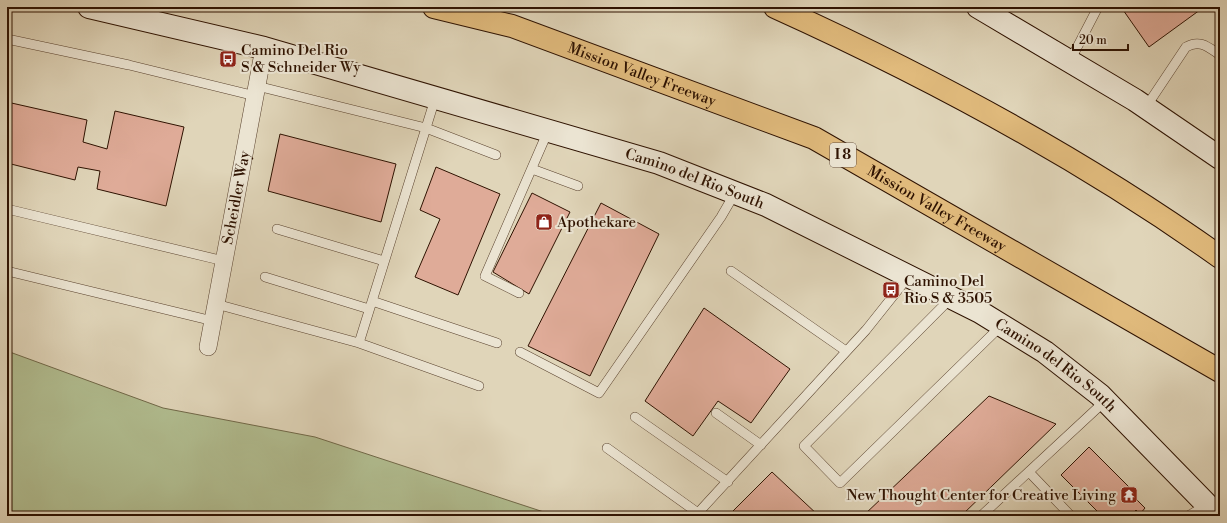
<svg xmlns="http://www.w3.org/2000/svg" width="1227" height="523" viewBox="0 0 1227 523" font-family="'Libre Bodoni',serif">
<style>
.green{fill:#b1bd90;stroke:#706848}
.building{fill:#dfab98;stroke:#2e1201}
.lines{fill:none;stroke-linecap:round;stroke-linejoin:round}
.lane-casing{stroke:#5a432f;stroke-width:10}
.street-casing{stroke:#5a432f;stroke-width:18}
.secondary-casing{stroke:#2e1201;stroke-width:24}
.highway-casing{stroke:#2e1201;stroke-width:24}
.lane{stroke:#ebe4d2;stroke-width:9}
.street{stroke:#ebe4d2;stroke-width:17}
.secondary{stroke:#ebe4d2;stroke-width:22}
.highway{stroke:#e0ba7c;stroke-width:22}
.labels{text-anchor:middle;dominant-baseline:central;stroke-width:4;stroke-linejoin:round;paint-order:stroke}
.shield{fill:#ebe4d2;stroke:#675140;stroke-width:1}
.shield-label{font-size:14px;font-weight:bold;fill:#2e1201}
.poi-label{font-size:15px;fill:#2e1201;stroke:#ebe4d2;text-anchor:start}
.street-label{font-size:15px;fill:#2e1201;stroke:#ebe4d2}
</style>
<rect width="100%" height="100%" fill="#e0d5b9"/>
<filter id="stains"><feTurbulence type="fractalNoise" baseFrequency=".005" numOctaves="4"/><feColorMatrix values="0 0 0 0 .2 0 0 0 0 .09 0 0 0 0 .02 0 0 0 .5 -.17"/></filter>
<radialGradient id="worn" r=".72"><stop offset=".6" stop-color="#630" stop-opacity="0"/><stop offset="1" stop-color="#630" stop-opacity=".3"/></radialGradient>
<path class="green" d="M7,351L163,408L315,437L556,516H7Z"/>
<path class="building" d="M1121,7H1204L1149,47Z
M7,102L87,120L83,142L107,149L115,111L184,127L166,206L97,189L100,171L78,167L75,180L7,163Z
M280,134L396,164L381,222L268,191Z
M436,167L500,194L458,295L415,277L440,219L420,210Z
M532,193L570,212L529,294L493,272Z
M601,203L659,234L590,376L528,346Z
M704,308L790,369L751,423L718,401L693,436L645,401Z
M989,396L1056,424L961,516H863Z
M1089,447L1134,492L1132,495L1145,508L1140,514L1136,510L1130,516H1102L1061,475Z
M772,472L819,516H728Z"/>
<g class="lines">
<defs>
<path id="lane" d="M7,39L129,65L255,96
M1070,61L1098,7
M257,86L426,128L496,155
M435,99L359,343L479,386
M1146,107L1186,47C1200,39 1208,47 1220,55
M532,169L578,186
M7,209L224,261
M277,229L384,261
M7,271L213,321
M731,271L846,351
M265,277L369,309
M519,293L485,276L548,131
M951,298L804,446L840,483L1002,325
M372,301L497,343
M216,304L359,343
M520,352L599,393L721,217L735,193
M716,413L761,445
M635,417L728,482
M607,448L698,513L866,330L909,276
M1029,472L1071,516
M981,516L1105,401
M1188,516L1207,505"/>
<g id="street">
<path id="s1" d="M208,347L264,48"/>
</g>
<g id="secondary">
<path id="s2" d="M89,7L264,48L659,163L766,205L980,312L1045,352L1100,395L1218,516"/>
<path d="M978,7L1135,100L1220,158"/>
</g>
<g id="highway">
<path id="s3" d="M434,7L512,26L814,138L1220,371"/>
<path d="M775,7C930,77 1081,158 1220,257"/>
</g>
</defs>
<use href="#lane" class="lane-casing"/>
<use href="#street" class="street-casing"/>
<use href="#secondary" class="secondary-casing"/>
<use href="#highway" class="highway-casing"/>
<use href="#lane" class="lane"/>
<use href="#street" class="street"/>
<use href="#secondary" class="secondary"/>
<use href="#highway" class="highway"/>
</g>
<defs>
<symbol id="bus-square" viewBox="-11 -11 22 22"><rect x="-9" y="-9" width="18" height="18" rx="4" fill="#8f2418" stroke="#ebe4d2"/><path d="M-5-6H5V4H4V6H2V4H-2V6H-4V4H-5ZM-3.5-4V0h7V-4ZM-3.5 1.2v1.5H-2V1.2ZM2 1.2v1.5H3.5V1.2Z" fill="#fff"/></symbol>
<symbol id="shop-square" viewBox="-11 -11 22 22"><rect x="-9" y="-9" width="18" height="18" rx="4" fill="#8f2418" stroke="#ebe4d2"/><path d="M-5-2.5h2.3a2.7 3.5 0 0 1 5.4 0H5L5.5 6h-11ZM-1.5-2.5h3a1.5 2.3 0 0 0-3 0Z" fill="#fff"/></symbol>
<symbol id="temple-square" viewBox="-11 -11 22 22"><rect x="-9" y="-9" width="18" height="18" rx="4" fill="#8f2418" stroke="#ebe4d2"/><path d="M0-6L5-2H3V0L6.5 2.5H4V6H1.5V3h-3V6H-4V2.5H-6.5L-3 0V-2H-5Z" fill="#fff"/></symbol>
</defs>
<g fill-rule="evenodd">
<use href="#bus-square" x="218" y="49" width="20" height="20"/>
<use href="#shop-square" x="534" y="212" width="20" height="20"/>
<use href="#bus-square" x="881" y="280" width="20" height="20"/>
<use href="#temple-square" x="1119" y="485" width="20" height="20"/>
</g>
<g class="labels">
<rect class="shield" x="830" y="143" width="26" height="24" rx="3"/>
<g class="shield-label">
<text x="843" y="155">I 8</text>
</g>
<g class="poi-label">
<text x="241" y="50">Camino Del Rio<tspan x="241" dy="17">S &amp; Schneider Wy</tspan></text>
<text x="557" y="222">Apothekare</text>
<text x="904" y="281">Camino Del<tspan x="904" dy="17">Rio S &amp; 3505</tspan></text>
<text x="1116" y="495" text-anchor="end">New Thought Center for Creative Living</text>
</g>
<g class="street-label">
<text stroke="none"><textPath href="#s3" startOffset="219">Mission Valley Freeway</textPath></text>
<text stroke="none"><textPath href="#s2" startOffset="630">Camino del Rio South</textPath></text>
<text stroke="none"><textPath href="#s1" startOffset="152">Scheidler Way</textPath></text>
<text stroke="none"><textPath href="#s3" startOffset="544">Mission Valley Freeway</textPath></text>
<text stroke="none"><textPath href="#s2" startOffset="1038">Camino del Rio South</textPath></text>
</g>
</g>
<rect width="1227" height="523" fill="none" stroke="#e0d5b9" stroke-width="24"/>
<rect x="8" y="8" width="1211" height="507" fill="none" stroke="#2e1201" stroke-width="2"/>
<rect x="12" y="12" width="1203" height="499" fill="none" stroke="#2e1201"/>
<path d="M1073 44v6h55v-6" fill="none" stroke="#2e1201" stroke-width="2"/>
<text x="1079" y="44" font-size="12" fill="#2e1201" stroke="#ebe4d2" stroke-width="3" paint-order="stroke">20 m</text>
<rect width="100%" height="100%" filter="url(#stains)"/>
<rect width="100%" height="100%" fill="url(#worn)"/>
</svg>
